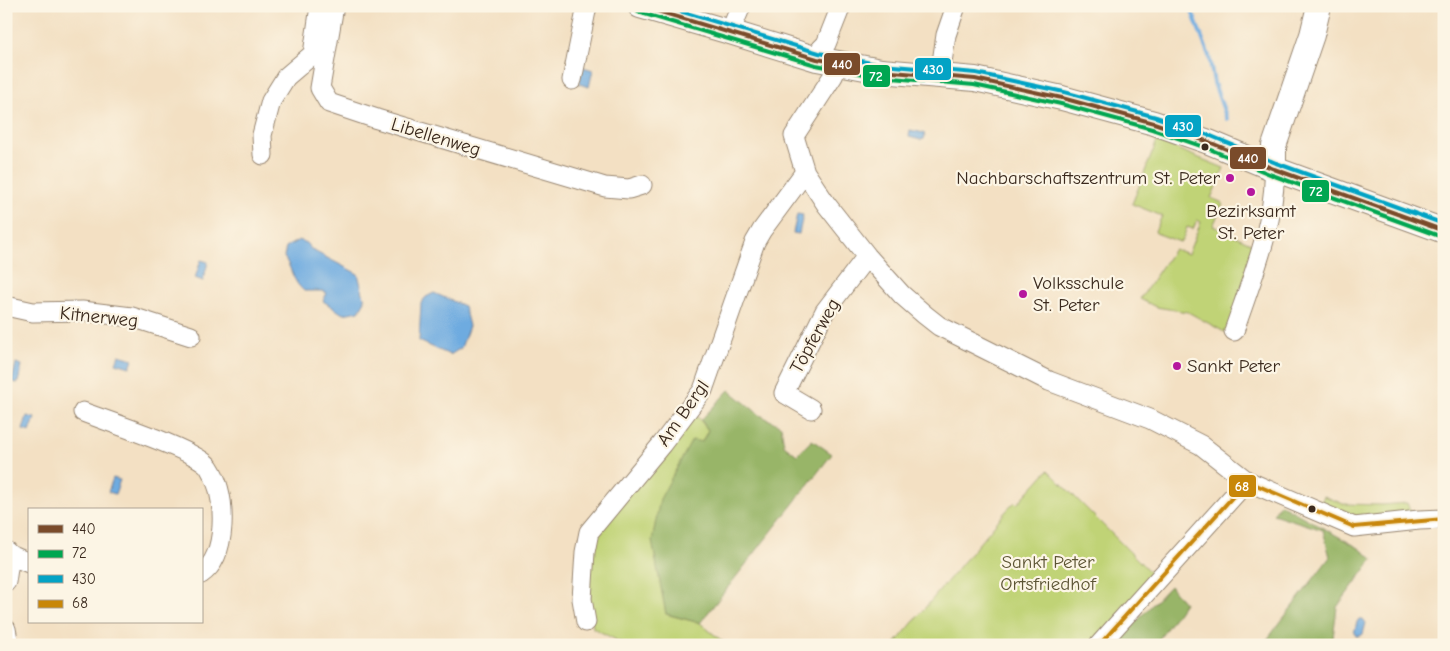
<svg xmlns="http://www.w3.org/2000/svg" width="1450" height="651" viewBox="0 0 1450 651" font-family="'Comic Neue',sans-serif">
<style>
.green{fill:#c0d376;stroke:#7e7e4a}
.forest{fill:#98b567;stroke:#6a7042}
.water{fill:#6eabe0;stroke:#546a7f}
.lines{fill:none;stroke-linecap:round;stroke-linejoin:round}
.stream{stroke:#6eabe0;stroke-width:4}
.minor-casing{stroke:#978570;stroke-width:21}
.major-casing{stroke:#978570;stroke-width:26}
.minor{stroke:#fff;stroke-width:19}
.major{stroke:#fff;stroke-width:24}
.bus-1-casing{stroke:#fcf5e5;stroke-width:8}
.bus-2-casing{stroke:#fcf5e5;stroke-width:8}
.bus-3-casing{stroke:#fcf5e5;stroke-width:8}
.bus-4-casing{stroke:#fcf5e5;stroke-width:8}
.bus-1{stroke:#7a4b2a;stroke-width:4}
.bus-2{stroke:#00a651;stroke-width:4}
.bus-3{stroke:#03a3c5;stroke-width:4}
.bus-4{stroke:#c88708;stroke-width:4}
.bus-dot{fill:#3b2a1e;stroke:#fcf5e5;stroke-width:2}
.poi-dot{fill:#b5179e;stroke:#fcf5e5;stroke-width:2}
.labels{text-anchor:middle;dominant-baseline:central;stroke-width:4.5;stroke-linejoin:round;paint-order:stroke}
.street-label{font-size:19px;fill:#3b2a1e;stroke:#fcf5e5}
.poi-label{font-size:19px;fill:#3b2a1e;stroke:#fcf5e5;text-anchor:start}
.park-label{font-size:19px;fill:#5c5434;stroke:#fcf5e5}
.line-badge{stroke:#fcf5e5;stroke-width:2}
.badge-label{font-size:14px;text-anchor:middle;font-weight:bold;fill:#fff}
</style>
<rect width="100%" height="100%" fill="#fcf5e5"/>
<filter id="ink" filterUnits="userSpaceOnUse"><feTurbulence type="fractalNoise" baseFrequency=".02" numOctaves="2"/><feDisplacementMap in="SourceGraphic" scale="10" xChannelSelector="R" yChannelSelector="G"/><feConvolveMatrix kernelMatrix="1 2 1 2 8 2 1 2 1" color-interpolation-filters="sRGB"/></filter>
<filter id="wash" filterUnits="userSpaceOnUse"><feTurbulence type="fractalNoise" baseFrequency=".0096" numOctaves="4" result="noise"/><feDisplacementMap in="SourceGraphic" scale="20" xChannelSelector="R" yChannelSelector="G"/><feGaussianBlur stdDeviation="1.12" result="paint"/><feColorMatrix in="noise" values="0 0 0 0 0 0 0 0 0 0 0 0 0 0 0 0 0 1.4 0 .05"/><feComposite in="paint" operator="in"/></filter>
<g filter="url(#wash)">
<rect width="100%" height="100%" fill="#f3e0c3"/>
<path class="green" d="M1157,141L1224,168L1211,198L1223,203L1213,226L1255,245L1228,334L1188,312L1156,307L1140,299L1174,249L1188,254L1201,222L1197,220L1193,229L1187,227L1182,241L1180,242L1156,233L1155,231L1162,216L1132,204Z
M693,411L708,430L702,442L666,614L700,623L727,645H626L593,628L587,573L594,535Z
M1048,470L1155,577L1092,645H894L1007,510L1015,502L1017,504Z
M1324,496L1343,504L1382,505L1407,503L1412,514L1364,517L1345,516L1320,504Z"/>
<path class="forest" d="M729,390L760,415L781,426L784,445L797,455L812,440L832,454L700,623L666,614L652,541L660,499L692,440L702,442L708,430L701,420Z
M1280,504L1359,548L1373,559L1337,607L1332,645H1263L1330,557L1323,530L1273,514Z
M1170,586L1184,603L1155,645H1114Z"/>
<path class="water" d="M583,67L593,70L589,87L579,84Z
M910,130L924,133L925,136L924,139L921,140L909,137Z
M797,214L803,215L799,234L793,233Z
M299,240L306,243L312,250L358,274L365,301L359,311L343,314L323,301L327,293L323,291H304C292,281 293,270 284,257L286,247Z
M201,260L208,262L203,281L195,278Z
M434,293L464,306L469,326L461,348L450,355L419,341L421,303L426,297Z
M119,355L133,359L130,367L116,363Z
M16,363L22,365L18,383L12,382Z
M27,416L35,418L30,432L23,430Z
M113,478L120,480L115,494L108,492Z
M1359,619H1363L1366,623L1363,634L1360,636H1356L1354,633L1357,622Z"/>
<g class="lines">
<path class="stream" d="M1190,6L1209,56L1214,83L1227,119"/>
</g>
</g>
<g filter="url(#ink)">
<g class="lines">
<defs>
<path id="minor" d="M334,6L320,88L329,103L377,119L605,187L629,189L642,185
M730,32L741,6
M817,59L821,49L826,44L841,6
M839,63L833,76L794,136L805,172L826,204L867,256L902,295L925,315L939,326L1049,381L1150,419L1201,445L1247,481
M940,76L946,35L956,6
M572,80L587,6
M263,155L262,135L271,101L286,77L313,54L320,6
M6,306L33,312L82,311L132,317L191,336
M1234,331C1250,284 1277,218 1274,169
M811,409L784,393L825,311L867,256
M83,412C106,421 199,451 209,467C220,484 223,507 222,526C221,543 216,564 201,574
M6,551L10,555L29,563
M6,582L10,555
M586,622L582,599L585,552L589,532L662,444L703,390L755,242L762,230L805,172
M6,629L9,645
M1099,645L1247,481L1354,527L1419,520L1444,519"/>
<path id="major" d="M640,6L730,32L817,59L881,71L975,79L1062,98L1154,123L1209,142L1274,169L1444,231
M1274,169V146L1312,35L1319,6"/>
</defs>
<use href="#minor" class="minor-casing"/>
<use href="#major" class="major-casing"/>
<use href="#minor" class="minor"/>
<use href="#major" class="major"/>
<defs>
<path id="bus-1" d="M641,6L817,59L881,71L975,79L1062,98L1154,123L1209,142L1274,169L1444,231"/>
<path id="bus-2" d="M638,12L816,65L880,77L974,85L1061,104L1152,129L1207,148L1272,175L1442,237"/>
<path id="bus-3" d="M663,6L819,53L882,65L976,73L1064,92L1156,117L1211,136L1276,163L1444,224"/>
<path id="bus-4" d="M1099,645L1247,481L1354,527L1444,519"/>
</defs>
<use href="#bus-1" class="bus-1-casing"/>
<use href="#bus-2" class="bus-2-casing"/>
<use href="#bus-3" class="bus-3-casing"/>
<use href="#bus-4" class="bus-4-casing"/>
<use href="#bus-1" class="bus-1"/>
<use href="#bus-2" class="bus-2"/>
<use href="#bus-3" class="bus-3"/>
<use href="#bus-4" class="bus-4"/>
</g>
</g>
<g class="bus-dot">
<circle cx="1205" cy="147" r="4.5"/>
<circle cx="1312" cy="509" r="4.5"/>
</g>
<g class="poi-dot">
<circle cx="1230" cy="178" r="5"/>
<circle cx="1251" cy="192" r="5"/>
<circle cx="1023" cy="294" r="5"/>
<circle cx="1177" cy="366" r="5"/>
</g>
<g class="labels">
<g class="street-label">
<text transform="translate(436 137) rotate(17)">Libellenweg</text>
<text transform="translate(99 317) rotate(6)">Kitnerweg</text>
<text transform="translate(815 336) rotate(-61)">Töpferweg</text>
<text transform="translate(683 413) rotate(-55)">Am Bergl</text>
</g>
<g class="poi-label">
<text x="1220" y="178" text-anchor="end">Nachbarschaftszentrum St. Peter</text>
<text x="1251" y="211" text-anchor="middle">Bezirksamt<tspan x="1251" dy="22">St. Peter</tspan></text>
<text x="1033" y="283">Volksschule<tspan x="1033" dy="22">St. Peter</tspan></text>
<text x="1187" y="366">Sankt Peter</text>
</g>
<g class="park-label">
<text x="1048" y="562">Sankt Peter<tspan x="1048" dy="22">Ortsfriedhof</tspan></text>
</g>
</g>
<g class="line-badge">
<rect x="823" y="52" width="38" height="24" rx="5" fill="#7a4b2a"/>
<rect x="914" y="57" width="38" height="24" rx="5" fill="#03a3c5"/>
<rect x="862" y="64" width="29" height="24" rx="5" fill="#00a651"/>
<rect x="1164" y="114" width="38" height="24" rx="5" fill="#03a3c5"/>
<rect x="1229" y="146" width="38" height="24" rx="5" fill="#7a4b2a"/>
<rect x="1301" y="179" width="29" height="24" rx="5" fill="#00a651"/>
<rect x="1228" y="474" width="29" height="24" rx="5" fill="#c88708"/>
</g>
<g class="badge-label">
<text x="842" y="69">440</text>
<text x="933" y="74">430</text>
<text x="876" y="81">72</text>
<text x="1183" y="131">430</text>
<text x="1248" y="163">440</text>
<text x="1316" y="196">72</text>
<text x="1242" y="491">68</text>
</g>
<rect width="1450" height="651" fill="none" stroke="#fcf5e5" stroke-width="25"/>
<rect x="28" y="508" width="175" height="115" fill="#fcf5e5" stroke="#afa495"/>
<rect x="38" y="525" width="25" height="8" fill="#7a4b2a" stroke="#afa495"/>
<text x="72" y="534" font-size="15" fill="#3b2a1e">440</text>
<rect x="38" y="550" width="25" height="8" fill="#00a651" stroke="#afa495"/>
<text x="72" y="558" font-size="15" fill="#3b2a1e">72</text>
<rect x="38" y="575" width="25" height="8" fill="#03a3c5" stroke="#afa495"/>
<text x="72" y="584" font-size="15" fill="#3b2a1e">430</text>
<rect x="38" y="600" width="25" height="8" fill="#c88708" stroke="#afa495"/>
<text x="72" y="608" font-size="15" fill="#3b2a1e">68</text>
</svg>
